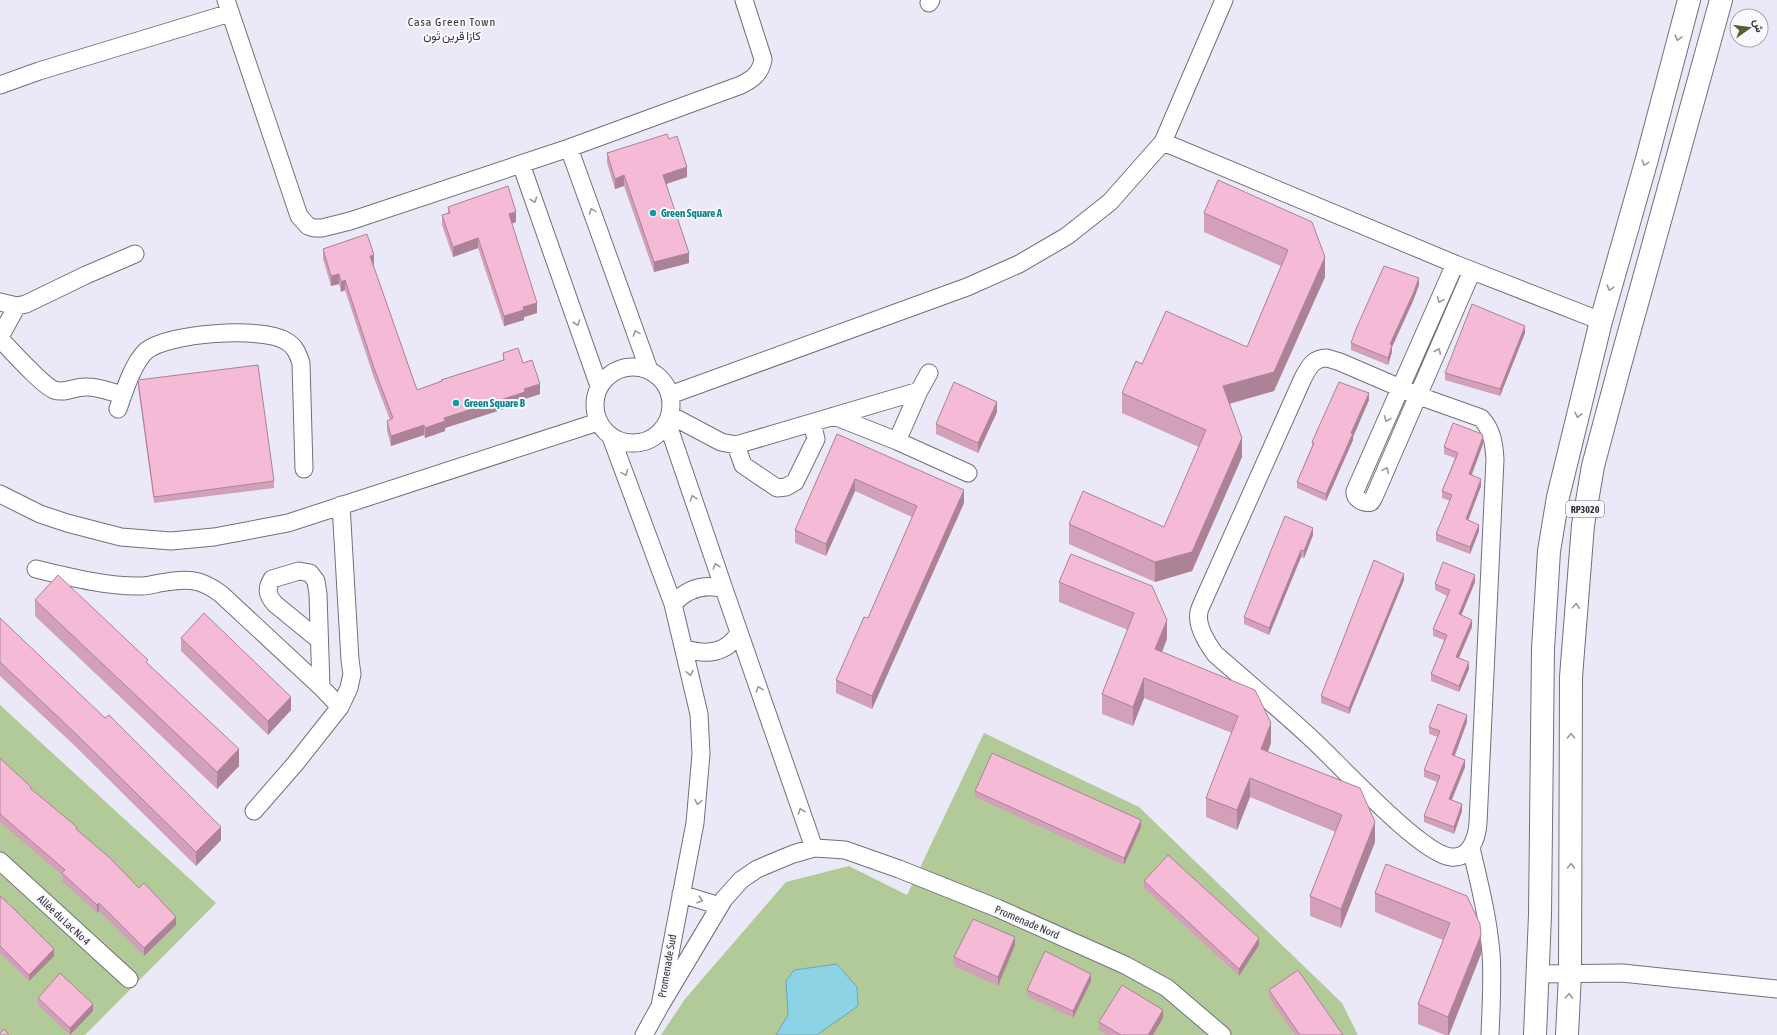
<svg xmlns="http://www.w3.org/2000/svg" width="1777" height="1035" viewBox="0 0 1777 1035" font-family="'Asap Condensed',Vazirmatn,sans-serif">
<style>
.green{fill:#b2ca98}
.water{fill:#8bd3e5;stroke:#71a3b1}
.lines{fill:none;stroke-linecap:round;stroke-linejoin:round}
.minor-casing{stroke:#71707c;stroke-width:19}
.highway-casing{stroke:#71707c;stroke-width:24}
.minor{stroke:#fff;stroke-width:17}
.highway{stroke:#fff;stroke-width:22}
.wall{fill:#d2a0b8}
.shaded-wall{fill:#ab8296}
.building{fill:#f4bad6;stroke:#ab8296}
.oneway{stroke:#9a999c}
.culture-dot{fill:#0f9aa8;stroke:#f8f8fd;stroke-width:1.5}
.labels{text-anchor:middle;dominant-baseline:central;stroke-width:4;stroke-linejoin:round;paint-order:stroke}
.shield{fill:#f8f8fd;stroke:#6f6e73;stroke-width:1}
.shield-label{font-size:10px;font-weight:bold;fill:#343338}
.culture-label{font-size:11px;font-weight:bold;fill:#0d838f;stroke:#f8f8fd;text-anchor:start}
.street-label{font-size:11px;fill:#343338;stroke:#f8f8fd}
.neighbourhood-label{font-size:12px;letter-spacing:1px;fill:#343338;stroke:#f8f8fd}
</style>
<rect width="100%" height="100%" fill="#ebe9f7"/>
<path class="green" d="M0,705L216,903L85,1035H0Z
M984,733L1139,807L1342,1003L1358,1035H661L685,999L786,882L849,866L907,895Z"/>
<path class="water" d="M837,964L857,987L858,1006L817,1035H776L788,1015L786,981L794,970Z"/>
<g class="lines">
<defs>
<path id="minor" d="M226,0L299,216L308,226L314,228H322L350,221L569,148L741,85C753,79 761,73 763,59L744,0
M929,3L931,0
M0,85L39,71L230,13
M1163,142L1455,264L1601,321
M569,148L649,370
M521,164L599,386
M1455,264L1355,491C1354,499 1364,504 1371,502L1374,497L1472,271
M0,302L17,306L26,304L86,275L135,254
M0,337L17,306
M0,339C11,350 42,385 54,390C65,394 76,386 87,387C99,387 111,392 123,395
M1327,358L1340,362L1419,396L1481,418C1492,430 1494,443 1495,459L1478,823C1477,838 1470,859 1451,857C1421,854 1339,764 1313,740C1281,710 1248,683 1215,654C1207,643 1196,626 1199,612C1200,607 1203,602 1205,597L1303,378C1309,367 1313,358 1327,358Z
M595 405a38 38 0 1 1 76 0a38 38 0 1 1-76 0Z
M670,395L967,287L1019,264L1067,236L1110,202L1163,142L1224,0
M118,409C124,392 133,363 146,351C167,333 262,326 286,341C295,346 298,354 301,363L304,469
M670,415L721,442L736,445L919,391L929,373
M834,416L897,441L968,473
M667,422L724,589L814,848
M611,437L673,604L699,714L701,754L695,823L660,1006L644,1035
M897,441L919,391
M736,445L743,465L777,488L786,487L795,482L816,439L812,423
M0,494L40,514L67,523L121,537L171,541L214,537L288,523L598,422
M36,569C69,577 108,587 142,586C148,586 155,584 160,583C186,578 200,578 221,594L321,687L340,707
M673,604C687,589 704,583 724,589
M319,640L275,604C267,595 266,589 272,579L299,571L310,573L316,581L318,594L321,687
M685,649C707,655 726,654 739,633
M254,811L295,764L340,707L349,688L352,674L350,660L341,505
M1471,848C1479,882 1488,917 1491,953C1493,980 1491,1008 1490,1035
M0,861L129,979
M681,894L720,906
M1538,974L1622,973L1777,989
M660,1006L724,899L741,880L757,869L793,854L814,848L831,849L845,850L899,869L997,908L1125,965L1167,988L1222,1035"/>
<path id="highway" d="M1535,1035L1540,915L1543,649L1549,551L1558,497L1601,321L1647,159L1689,0
M1567,1035L1570,974L1571,677L1583,525L1593,466L1620,365L1721,0"/>
</defs>
<use href="#minor" class="minor-casing"/>
<use href="#highway" class="highway-casing"/>
<use href="#minor" class="minor"/>
<use href="#highway" class="highway"/>
</g>
<path class="wall" d="M669,139L687,177L666,184L689,263L654,272L624,186L615,189L607,163V153Z
M1218,180L1325,277L1274,391L1230,404L1242,457L1192,571L1155,582L1069,544V524L1164,527L1199,447L1122,413V393L1142,364L1247,347L1281,266L1204,232V213Z
M448,207L516,222L512,224L537,313L524,317V320L504,326L478,248L453,257L442,225V215L448,213Z
M323,249L374,265H373L417,390L441,381V380L503,360V353L523,363L540,394L525,399V402L445,428V431L425,438L424,435L391,446L387,431V421L390,420L374,378L345,290L341,292L339,284L331,286L323,259Z
M1419,285L1413,301L1392,347V352L1388,365L1351,350V343Z
M1525,333L1500,396L1445,380V373Z
M138,380L274,481V488L154,503L138,387Z
M1369,400L1353,437V440L1326,501L1297,488V482L1312,446V442Z
M997,412L978,453L936,434V424Z
M837,434L964,503L872,709L836,693V680L868,618L912,517L855,491L826,556L795,543V530Z
M1483,444L1472,475L1481,486L1468,520L1479,531L1470,554L1436,541V534L1450,501L1442,498V491L1455,458L1444,454V447Z
M1313,535L1304,558L1301,557L1269,635L1244,624V617Z
M1071,554L1167,639L1162,652L1271,743L1268,752L1375,842L1341,928L1310,916V896L1336,832L1250,797L1237,830L1206,817V798L1232,733L1144,698L1133,726L1102,714V694L1128,630L1059,602V582Z
M1404,580L1349,714L1321,703V696Z
M1475,582L1461,615L1472,627L1459,658L1469,669L1459,692L1431,681V674L1444,640L1433,636V629L1447,596L1435,590V584Z
M35,600L148,665L239,766L217,789L35,616Z
M0,618L221,840L196,866L75,746L0,676Z
M181,638L291,710L268,735L181,651Z
M1467,722L1455,756L1465,767L1452,800L1462,811L1454,834L1424,822V816L1437,782L1424,777V770L1438,737L1429,734V727Z
M0,758L31,789L77,830L176,925L144,956L99,911L97,913L62,881V875L0,822Z
M975,791L1141,827L1124,865L975,797Z
M1144,881L1259,945L1239,976L1144,888Z
M1375,893L1480,924L1481,954L1449,1035H1445L1418,1024V1004L1443,940L1375,912Z
M0,896L54,956L29,981L0,953Z
M1015,945L998,986L954,966V957Z
M1091,981L1073,1018L1027,996V990Z
M1269,990L1343,1035H1295L1269,997Z
M38,998L93,1011L70,1035L38,1005Z
M1163,1018L1153,1035H1107L1099,1031V1022Z"/>
<path class="shaded-wall" d="M687,167V177L663,185V175Z
M624,175V186L615,189V179Z
M516,212V222L509,224V214Z
M478,238V248L453,257V247Z
M689,253V263L654,272V262Z
M374,255V265L370,266V256Z
M1325,257V277L1274,391L1223,405V386Z
M339,274V284L331,286V276Z
M1419,278V285L1413,301L1392,347V352L1388,365V358L1390,344Z
M345,280V290L341,292V282Z
M537,303V313L524,317V320L504,326V316L523,307Z
M1525,326V333L1500,396V389Z
M540,384V394L525,399V402L445,428V431L425,438V428L444,418L524,389Z
M1369,393V400L1353,437V440L1326,501V494L1351,433Z
M997,402V412L978,453V443Z
M424,425V435L391,446V436Z
M1483,437V444L1469,481V474Z
M1242,438V457L1192,571L1155,582V562Z
M855,479V491L826,556V544Z
M1481,479V486L1466,526V519Z
M964,490V503L872,709V696Z
M1479,525V531L1470,554V547Z
M1313,528V535L1304,558V551Z
M1301,550V557L1269,635V628Z
M1404,574V580L1349,714V708Z
M1475,575V582L1459,621V614Z
M1167,620V639L1155,669V649Z
M1472,620V627L1456,664V657Z
M1469,662V669L1459,692V686Z
M1144,678V698L1133,726V707Z
M291,697V710L268,735V721Z
M1467,715V722L1452,762V755Z
M1271,723V743L1261,768V749Z
M239,749V766L217,789V772Z
M1465,760V767L1449,806V799Z
M1250,778V797L1237,830V810Z
M1462,804V811L1454,834V827Z
M1141,820V827L1124,865V858Z
M1375,822V842L1341,928V909Z
M221,827V840L196,866V852Z
M99,903V911L97,913V905Z
M176,917V925L144,956V948Z
M1481,935V954L1449,1035H1448V1017Z
M1015,937V945L998,986V977Z
M1259,938V945L1239,976V969Z
M54,949V956L29,981V975Z
M1091,974V981L1073,1018V1011Z
M93,1004V1011L70,1035V1028Z
M1163,1010V1018L1153,1035H1148Z"/>
<path class="building" d="M667,134L669,139L677,136L687,167L663,175L689,253L654,262L624,175L615,179L607,153Z
M1218,180L1312,222L1325,257L1274,372L1223,386L1242,438L1192,552L1155,562L1069,524L1083,491L1164,527L1206,430L1122,393L1136,361L1142,364L1166,311L1247,347L1288,250L1204,213Z
M508,186L516,212L509,214L537,303L523,307L524,310L504,316L478,238L453,247L442,215L450,213L448,207Z
M367,234L374,255L370,256L417,390L442,381L441,380L504,360L503,353L518,348L523,363L532,360L540,384L524,389L525,392L444,418L445,421L425,428L424,425L391,436L387,421L393,418L374,368L345,280L341,282L339,274L331,276L323,249Z
M1384,266L1419,278L1413,294L1390,344L1392,345L1388,358L1351,343L1356,329Z
M1472,304L1525,326L1500,389L1445,373Z
M258,365L274,481L154,497L138,380Z
M954,382L997,402L978,443L936,424Z
M1339,382L1369,393L1351,433H1353L1326,494L1297,482L1314,443L1312,442Z
M1453,423L1482,434L1483,437L1469,474L1481,479L1466,519L1479,525L1470,547L1436,534L1452,495L1442,491L1458,453L1444,447Z
M837,434L964,490L872,696L836,680L864,617L868,618L917,506L855,479L826,544L795,530Z
M1285,516L1313,528L1304,551L1301,550L1269,628L1244,617Z
M1071,554L1152,586L1167,620L1155,649L1255,690L1271,723L1261,749L1360,788L1375,822L1341,909L1310,896L1342,815L1250,778L1237,810L1206,798L1238,716L1144,678L1133,707L1102,694L1134,613L1059,582Z
M1374,560L1404,574L1349,708L1321,696Z
M1443,562L1475,575L1459,614L1472,620L1456,657L1469,662L1459,686L1431,674L1447,635L1433,629L1450,590L1435,584Z
M58,575L148,660L146,662L239,749L217,772L35,600Z
M204,613L291,697L268,721L181,638Z
M0,618L105,718L109,715L221,827L196,852L75,733L0,662Z
M1438,704L1467,715L1452,755L1465,760L1449,799L1462,804L1454,827L1424,816L1440,776L1424,770L1440,731L1429,727Z
M992,753L1141,820L1124,858L975,791Z
M0,758L31,787L30,788L77,827L76,829L110,858L139,888L144,883L176,917L144,948L99,903L97,905L62,873L65,870L0,814Z
M1168,855L1259,938L1239,969L1144,881Z
M1386,864L1467,896L1480,924L1481,935L1448,1017L1418,1004L1450,923L1375,893Z
M0,896L15,910L54,949L29,975L0,946Z
M973,919L1015,937L998,977L954,957Z
M1045,951L1091,974L1073,1011L1027,990Z
M1298,970L1343,1035H1300L1269,990Z
M60,973L93,1004L70,1028L38,998Z
M1122,985L1163,1010L1148,1035H1121L1099,1022Z
M4,1029L9,1035H0V1033Z"/>
<defs><path id="oneway-chevron" d="M-2-3.5L2.5 0L-2 3.5" fill="none" stroke-width="1.6" stroke-linecap="round" stroke-linejoin="round"/></defs>
<g class="oneway">
<use href="#oneway-chevron" transform="translate(1678 38) rotate(105)"/>
<use href="#oneway-chevron" transform="translate(1645 163) rotate(106)"/>
<use href="#oneway-chevron" transform="translate(534 200) rotate(71)"/>
<use href="#oneway-chevron" transform="translate(592 211) rotate(-110)"/>
<use href="#oneway-chevron" transform="translate(1610 288) rotate(106)"/>
<use href="#oneway-chevron" transform="translate(1440 300) rotate(114)"/>
<use href="#oneway-chevron" transform="translate(577 323) rotate(71)"/>
<use href="#oneway-chevron" transform="translate(636 333) rotate(-110)"/>
<use href="#oneway-chevron" transform="translate(1438 351) rotate(-67)"/>
<use href="#oneway-chevron" transform="translate(1578 415) rotate(102)"/>
<use href="#oneway-chevron" transform="translate(1387 419) rotate(114)"/>
<use href="#oneway-chevron" transform="translate(1386 470) rotate(-66)"/>
<use href="#oneway-chevron" transform="translate(625 473) rotate(69)"/>
<use href="#oneway-chevron" transform="translate(693 498) rotate(-109)"/>
<use href="#oneway-chevron" transform="translate(716 566) rotate(-108)"/>
<use href="#oneway-chevron" transform="translate(1576 606) rotate(-86)"/>
<use href="#oneway-chevron" transform="translate(690 673) rotate(78)"/>
<use href="#oneway-chevron" transform="translate(759 689) rotate(-109)"/>
<use href="#oneway-chevron" transform="translate(1571 736) rotate(-90)"/>
<use href="#oneway-chevron" transform="translate(698 802) rotate(97)"/>
<use href="#oneway-chevron" transform="translate(801 811) rotate(-109)"/>
<use href="#oneway-chevron" transform="translate(1571 866) rotate(-89)"/>
<use href="#oneway-chevron" transform="translate(700 900) rotate(18)"/>
<use href="#oneway-chevron" transform="translate(1569 996) rotate(-87)"/>
</g>
<g class="culture-dot">
<circle cx="653" cy="213" r="4"/>
<circle cx="456" cy="403" r="4"/>
</g>
<g class="labels">
<rect class="shield" x="1566" y="501" width="38" height="16" rx="3"/>
<g class="shield-label">
<text x="1585" y="509">RP3020</text>
</g>
<g class="culture-label">
<text x="661" y="213">Green Square A</text>
<text x="464" y="403">Green Square B</text>
</g>
<g class="street-label">
<text transform="translate(64 920) rotate(43)">Allée du Lac No 4</text>
<text transform="translate(1027 922) rotate(23)">Promenade Nord</text>
<text transform="translate(667 966) rotate(-80)">Promenade Sud</text>
</g>
<g class="neighbourhood-label">
<text x="452" y="22">Casa Green Town<tspan x="452" dy="14">كازا قرين تَون</tspan></text>
</g>
</g>
<g transform="translate(1749 28) rotate(76)"><circle r="19" fill="#f8f8fd" stroke="#aaa9ae"/>
<path d="M0-3L7 15L0 10L-7 15Z" fill="#5b5c29"/>
<text y="-6" font-size="11" font-weight="bold" text-anchor="middle" fill="#343338">ش</text>
</g>
</svg>
